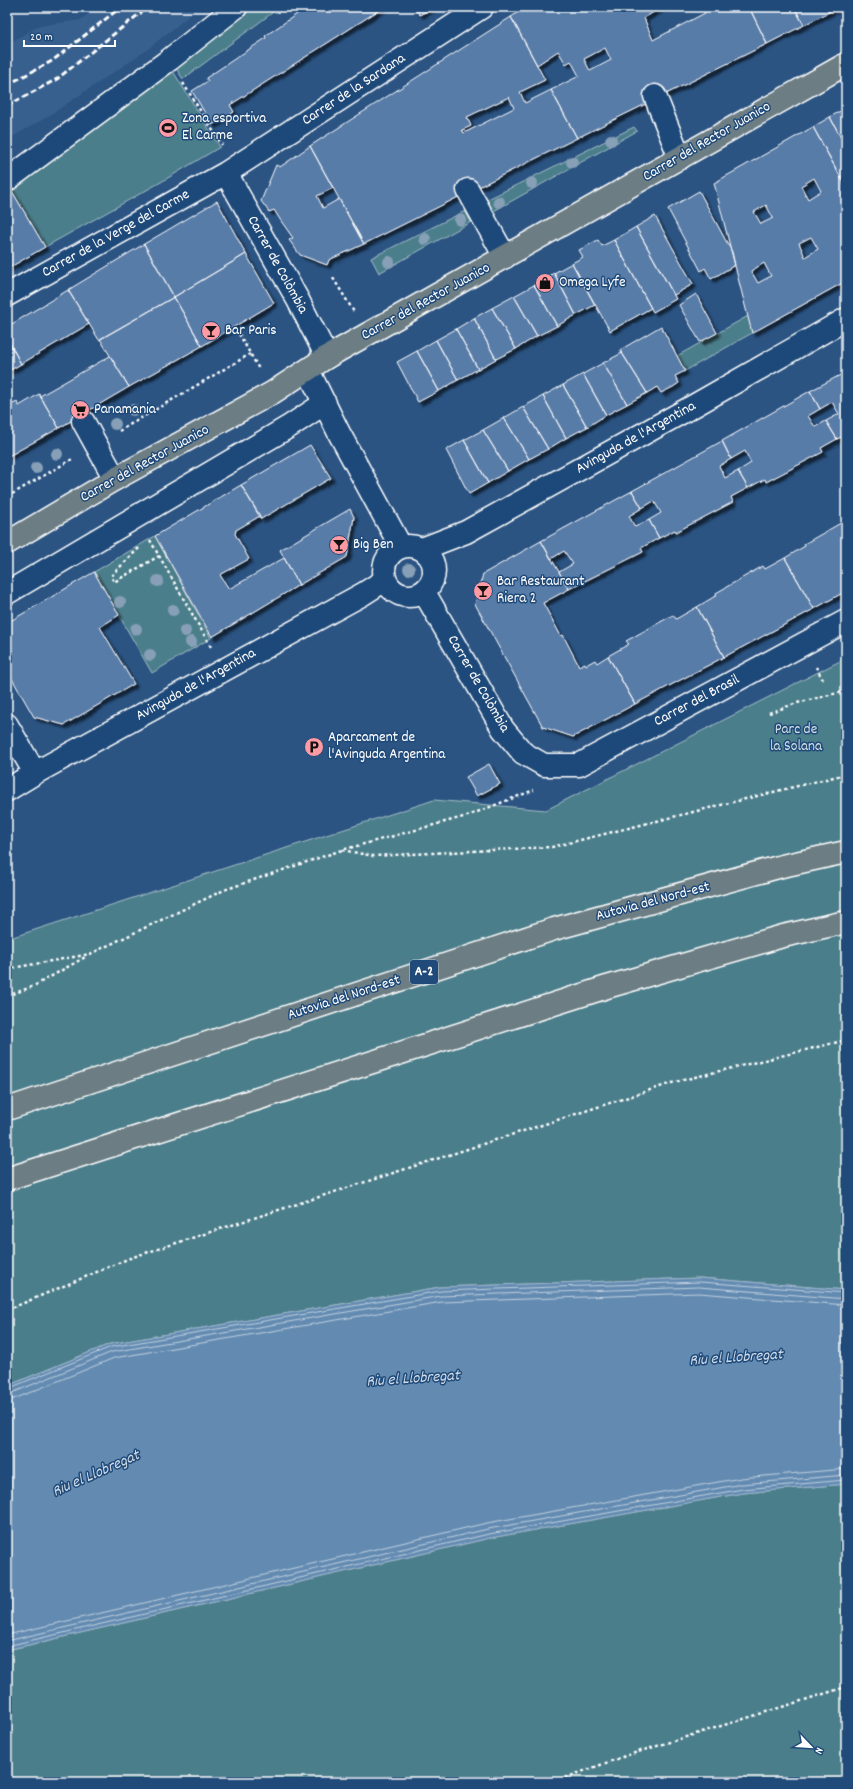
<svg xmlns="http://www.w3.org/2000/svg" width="853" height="1789" viewBox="0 0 853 1789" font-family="Dekko,sans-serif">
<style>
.built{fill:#39608e}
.green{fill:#4b7e8b;stroke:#a5bec5}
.water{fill:#648bb1;stroke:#a2b9d0}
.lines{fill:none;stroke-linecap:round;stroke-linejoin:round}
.shore{stroke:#c1d1e0;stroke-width:1}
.building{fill:#597ba8;stroke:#fff;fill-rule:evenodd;filter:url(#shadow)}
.minor-casing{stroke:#fff;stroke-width:25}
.major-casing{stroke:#fff;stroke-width:25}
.highway-casing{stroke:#fff;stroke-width:25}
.path{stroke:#fff;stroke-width:2.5;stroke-dasharray:3 3;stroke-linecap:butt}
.minor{stroke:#1f4a7a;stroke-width:22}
.major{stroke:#6c7e84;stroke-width:22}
.highway{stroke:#6c7e84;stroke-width:22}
.rail{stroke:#fff;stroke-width:3;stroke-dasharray:6 3;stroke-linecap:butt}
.tree{fill:#87a0b7}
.labels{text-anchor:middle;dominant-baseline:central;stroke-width:3;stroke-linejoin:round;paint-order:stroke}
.shield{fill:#1f4a7a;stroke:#bcc9d7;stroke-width:1}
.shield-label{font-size:14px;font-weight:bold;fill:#fff}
.street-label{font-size:15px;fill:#fff;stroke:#1f4a7a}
.poi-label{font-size:15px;fill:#fff;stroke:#1f4a7a;text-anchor:start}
.park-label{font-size:15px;fill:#d2dfe2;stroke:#1f4a7a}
.water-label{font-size:16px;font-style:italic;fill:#d0dce8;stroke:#1f4a7a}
</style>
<defs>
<filter id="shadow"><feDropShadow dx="3.5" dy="3.5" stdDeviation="1" flood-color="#0009"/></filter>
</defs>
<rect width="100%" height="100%" fill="#2b5483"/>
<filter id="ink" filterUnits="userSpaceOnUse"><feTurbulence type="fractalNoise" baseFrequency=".025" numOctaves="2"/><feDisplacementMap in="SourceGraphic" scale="8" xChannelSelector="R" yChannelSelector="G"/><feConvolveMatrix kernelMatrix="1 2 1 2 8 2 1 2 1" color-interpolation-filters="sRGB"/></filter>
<g filter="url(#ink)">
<path class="built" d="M98,7H200L144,52L47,117L7,140V44L39,26L80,20Z"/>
<path class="green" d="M254,7H280L183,79L174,65Z
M171,68L220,147L161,182L45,247L9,186Z
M634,127L637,131L492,212L484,201Z
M465,211L471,222L379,273L371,258Z
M748,316L752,333L685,371L677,356Z
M155,536L211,638L152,673L94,572Z
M846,658V1290L700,1278L440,1287L110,1344L7,1386V939L434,800L546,810Z
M846,1484V1782H7V1650L490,1538L743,1493Z"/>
<path class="water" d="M700,1278L846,1290V1484L743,1493L490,1538L7,1650V1386L110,1344L440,1287Z"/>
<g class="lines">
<path class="shore" d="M7,1389L111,1347L441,1291L700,1282L846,1293
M7,1395L112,1352L441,1296L699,1287L846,1299
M7,1401L14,1399L114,1358L442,1302L699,1293L846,1305
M7,1635L487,1523L741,1478L846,1469
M7,1641L488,1529L742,1484L846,1475
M7,1646L489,1534L743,1489L846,1480"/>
</g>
<path class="building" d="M302,7H384L230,105L234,112L212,125L192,91L208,81L206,78L266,38L265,36L297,14Z
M413,7H433L420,15Z
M526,7H662L644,18L653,40L705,13L703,7H749L767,44L577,138L551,90L579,76L571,61L566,64L558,51L537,65L511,17ZM605,48L611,60L590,71L584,59Z
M749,7H794L804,25L767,44Z
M794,7H839L804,25Z
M511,17L545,80L520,92L525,103L551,90L577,138L364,244L310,146ZM509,97L514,108L464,133L462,130L471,126L467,117Z
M846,108V147L830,117Z
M830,117L846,147V184L845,185L813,127Z
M813,127L846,187V281L752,333L714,183ZM814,178L821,191L808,199L801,186ZM766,205L773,218L761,224L754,212ZM811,237L818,249L805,257L799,243ZM764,263L771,276L758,283L751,271Z
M310,146L333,188L317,196L323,208L339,199L364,244L329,260L327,265L300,255L289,240L293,238L281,221L274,210L269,212L261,201L276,165L280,167Z
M9,186L45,247L7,269V188Z
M699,191L732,252L735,265L711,279L705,268L701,271L668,209Z
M217,201L246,254L174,297L144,244Z
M655,216L693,284L674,295L636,227Z
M636,227L676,299L653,312L614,240Z
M598,240L602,246L614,240L651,308L610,331L572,263L583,257L579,250Z
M144,244L174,297L99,340L68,290Z
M246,254L274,303L202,346L174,297Z
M572,263L595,305L576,315L554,273Z
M554,273L576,315L557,326L534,285Z
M534,285L557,326L537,336L514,296Z
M68,290L89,324L21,364L7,338V327Z
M696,294L717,333L700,342L679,305Z
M514,296L537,336L516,349L492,308Z
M174,297L202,346L129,387L100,339Z
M492,308L516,349L496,359L474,318Z
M474,318L496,359L478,369L456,329Z
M661,326L685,371L675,376L679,383L673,387L661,393L657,387L647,393L620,350Z
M456,329L478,369L458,380L436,340Z
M7,338L21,364L7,372Z
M436,340L458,380L439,391L417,351Z
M417,351L439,391L418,402L397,362Z
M622,353L647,393L627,404L603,363Z
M110,356L129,387L59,428L40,396Z
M603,363L627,404L606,415L583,374Z
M846,372V435L837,439L826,421L839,414L832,402L820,409L810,391Z
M583,374L606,415L587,427L563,385Z
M563,385L587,427L566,438L543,396Z
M810,391L820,409L808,416L815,427L826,421L837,439L821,448L823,452L766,482L765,479L748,488L738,471L751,463L745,451L731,459L722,441Z
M39,394L59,428L7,457V407L17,402L19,406Z
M543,396L566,438L548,449L523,407Z
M523,407L548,449L529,459L504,418Z
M504,418L529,459L508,471L483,430Z
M483,430L508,471L488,483L464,440Z
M464,440L488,483L469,494L446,450Z
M722,441L731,459L719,466L725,478L738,471L748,488L731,497L733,502L676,532L675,530L659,538L649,520L661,513L654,501L642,508L632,491Z
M310,445L331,478L261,519L241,485Z
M241,485L260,516L236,530L235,534L249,559L220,575L229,589L284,558L299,585L212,637L155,536Z
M632,491L642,508L629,516L635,527L649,520L659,538L641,548L643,552L569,589L559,572L573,564L564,551L551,559L541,541Z
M350,509L354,517L347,557L299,585L280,550Z
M846,520V591L814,609L785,558L805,546L804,544Z
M541,541L569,589L543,603L561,636L563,635L579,666L585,663L586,665L595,660L597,663L608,656L635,704L573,737L543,727L475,604L483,574Z
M785,558L814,609L724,657L697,607L717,595L716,593L763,566L765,569Z
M94,572L119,615L100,627L134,684L64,725L34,717L7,670V623Z
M697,607L724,657L635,704L608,656L629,644L626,641L673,615L676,619Z
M489,764L500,784L477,796L466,777Z"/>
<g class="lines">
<defs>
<path id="minor" d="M655,96L680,158
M226,173L298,300L327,357
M7,180L169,60L236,7
M468,190L505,257
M7,295L226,173L482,7
M308,370L339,433L401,547
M83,421L115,479
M384 571a25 25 0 1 1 50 0a25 25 0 1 1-50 0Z
M422,549L466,532L697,404L846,319
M424,592L503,729L523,753L544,765H579L846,621
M7,593L290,426L325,403
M7,725L35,773
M7,790L35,773L363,594L385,580"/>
<path id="major" d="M7,543L115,479L272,393L327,357L846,64"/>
<path id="highway" d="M7,1109L554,929L782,866L846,852
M7,1179L607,987L783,936L846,922"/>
</defs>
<use href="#minor" class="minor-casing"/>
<use href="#major" class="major-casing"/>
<use href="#highway" class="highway-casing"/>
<path class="path" d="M183,83L222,145
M333,278L354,312
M239,334L259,369
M119,431L250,354
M7,497L74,458
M150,540L211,647
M139,548L111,576L114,582L159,556
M816,667L823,680
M769,713L797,703L846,691
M342,850L373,856L552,847L846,774
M7,969L90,954L224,890L342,850L467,816L534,790
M7,996L34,986L87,956
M7,1310L130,1258L675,1082L846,1040
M554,1782L625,1756L846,1687"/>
<use href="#minor" class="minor"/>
<use href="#major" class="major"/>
<use href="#highway" class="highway"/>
<path class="rail" d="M7,85L52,61L121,7
M7,106L57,79L148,7"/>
</g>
<g class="tree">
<circle cx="611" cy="140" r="6"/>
<circle cx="572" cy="162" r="6"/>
<circle cx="532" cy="183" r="6"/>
<circle cx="499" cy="202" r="6"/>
<circle cx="460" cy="220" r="6"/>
<circle cx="425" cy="239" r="6"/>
<circle cx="389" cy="262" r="6"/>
<circle cx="133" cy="410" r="6"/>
<circle cx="115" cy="424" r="6"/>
<circle cx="57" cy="454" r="6"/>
<circle cx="36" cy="468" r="6"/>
<circle cx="409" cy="569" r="6"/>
<circle cx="158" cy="581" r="6"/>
<circle cx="120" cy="602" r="6"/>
<circle cx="173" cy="610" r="6"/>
<circle cx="136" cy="629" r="6"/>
<circle cx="185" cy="631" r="6"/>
<circle cx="191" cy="642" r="6"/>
<circle cx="150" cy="655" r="6"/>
</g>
</g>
<defs>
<symbol id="stadium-disc" viewBox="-11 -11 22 22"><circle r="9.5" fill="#ff9aa2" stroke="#1f4a7a"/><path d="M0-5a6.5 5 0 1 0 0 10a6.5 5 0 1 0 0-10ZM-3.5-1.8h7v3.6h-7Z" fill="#111"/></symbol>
<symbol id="shop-disc" viewBox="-11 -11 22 22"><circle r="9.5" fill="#ff9aa2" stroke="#1f4a7a"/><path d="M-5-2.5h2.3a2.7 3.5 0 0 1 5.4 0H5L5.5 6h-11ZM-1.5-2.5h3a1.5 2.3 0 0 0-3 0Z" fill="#111"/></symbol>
<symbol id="bar-disc" viewBox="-11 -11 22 22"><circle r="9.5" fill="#ff9aa2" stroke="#1f4a7a"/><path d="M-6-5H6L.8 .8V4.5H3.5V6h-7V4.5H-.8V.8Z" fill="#111"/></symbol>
<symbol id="supermarket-disc" viewBox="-11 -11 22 22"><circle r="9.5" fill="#ff9aa2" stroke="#1f4a7a"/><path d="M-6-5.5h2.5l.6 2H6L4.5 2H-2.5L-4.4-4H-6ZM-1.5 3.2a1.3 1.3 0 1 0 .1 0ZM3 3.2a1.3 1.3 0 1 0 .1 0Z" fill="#111"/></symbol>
<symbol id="parking-disc" viewBox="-11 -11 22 22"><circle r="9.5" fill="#ff9aa2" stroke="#1f4a7a"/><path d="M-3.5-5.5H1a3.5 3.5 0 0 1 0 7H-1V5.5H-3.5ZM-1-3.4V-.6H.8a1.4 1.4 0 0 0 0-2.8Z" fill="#111"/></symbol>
</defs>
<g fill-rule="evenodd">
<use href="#stadium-disc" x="157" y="117" width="22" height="22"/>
<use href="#shop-disc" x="534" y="272" width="22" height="22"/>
<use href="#bar-disc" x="200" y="320" width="22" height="22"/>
<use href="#supermarket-disc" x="69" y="399" width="22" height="22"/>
<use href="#bar-disc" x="328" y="534" width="22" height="22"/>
<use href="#bar-disc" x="472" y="580" width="22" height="22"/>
<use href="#parking-disc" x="303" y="736" width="22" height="22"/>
</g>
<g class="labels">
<rect class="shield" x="410" y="960" width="28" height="24" rx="3"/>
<g class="shield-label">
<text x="424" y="972">A-2</text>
</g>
<g class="street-label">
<text transform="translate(354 90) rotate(-33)">Carrer de la Sardana</text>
<text transform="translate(707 142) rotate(-30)">Carrer del Rector Juanico</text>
<text transform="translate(116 234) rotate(-29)">Carrer de la Verge del Carme</text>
<text transform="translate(277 265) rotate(61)">Carrer de Colòmbia</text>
<text transform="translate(426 302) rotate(-29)">Carrer del Rector Juanico</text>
<text transform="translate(636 438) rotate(-29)">Avinguda de l'Argentina</text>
<text transform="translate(145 464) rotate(-29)">Carrer del Rector Juanico</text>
<text transform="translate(478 684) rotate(60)">Carrer de Colòmbia</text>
<text transform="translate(196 685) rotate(-29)">Avinguda de l'Argentina</text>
<text transform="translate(697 701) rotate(-28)">Carrer del Brasil</text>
<text transform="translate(653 902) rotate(-15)">Autovia del Nord-est</text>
<text transform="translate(344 998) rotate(-18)">Autovia del Nord-est</text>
</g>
<g class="poi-label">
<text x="182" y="119">Zona esportiva<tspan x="182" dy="17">El Carme</tspan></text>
<text x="559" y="283">Omega Lyfe</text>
<text x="225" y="331">Bar Paris</text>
<text x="94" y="410">Panamania</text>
<text x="353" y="545">Big Ben</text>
<text x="497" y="582">Bar Restaurant<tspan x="497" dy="17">Riera 2</tspan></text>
<text x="328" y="738">Aparcament de<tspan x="328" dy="17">l'Avinguda Argentina</tspan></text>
</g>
<g class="park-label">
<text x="796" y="730">Parc de<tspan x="796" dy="17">la Solana</tspan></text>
</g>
<g class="water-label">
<text transform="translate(736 1358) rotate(-4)">Riu el Llobregat</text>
<text transform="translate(413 1379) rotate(-4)">Riu el Llobregat</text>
<text transform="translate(96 1474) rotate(-24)">Riu el Llobregat</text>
</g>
</g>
<rect width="853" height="1789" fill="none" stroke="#1f4a7a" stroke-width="24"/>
<rect x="12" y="12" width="829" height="1765" fill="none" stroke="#fff" stroke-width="1.5" filter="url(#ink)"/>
<g transform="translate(811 1747) rotate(115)" stroke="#1f4a7a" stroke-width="3" paint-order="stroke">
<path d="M0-3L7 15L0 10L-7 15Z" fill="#ffffff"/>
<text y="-6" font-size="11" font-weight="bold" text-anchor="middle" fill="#ffffff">N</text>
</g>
<path d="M24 40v6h91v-6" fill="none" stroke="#ffffff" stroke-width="2"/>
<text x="30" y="40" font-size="12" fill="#ffffff" stroke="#1f4a7a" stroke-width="3" paint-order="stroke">20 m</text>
</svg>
